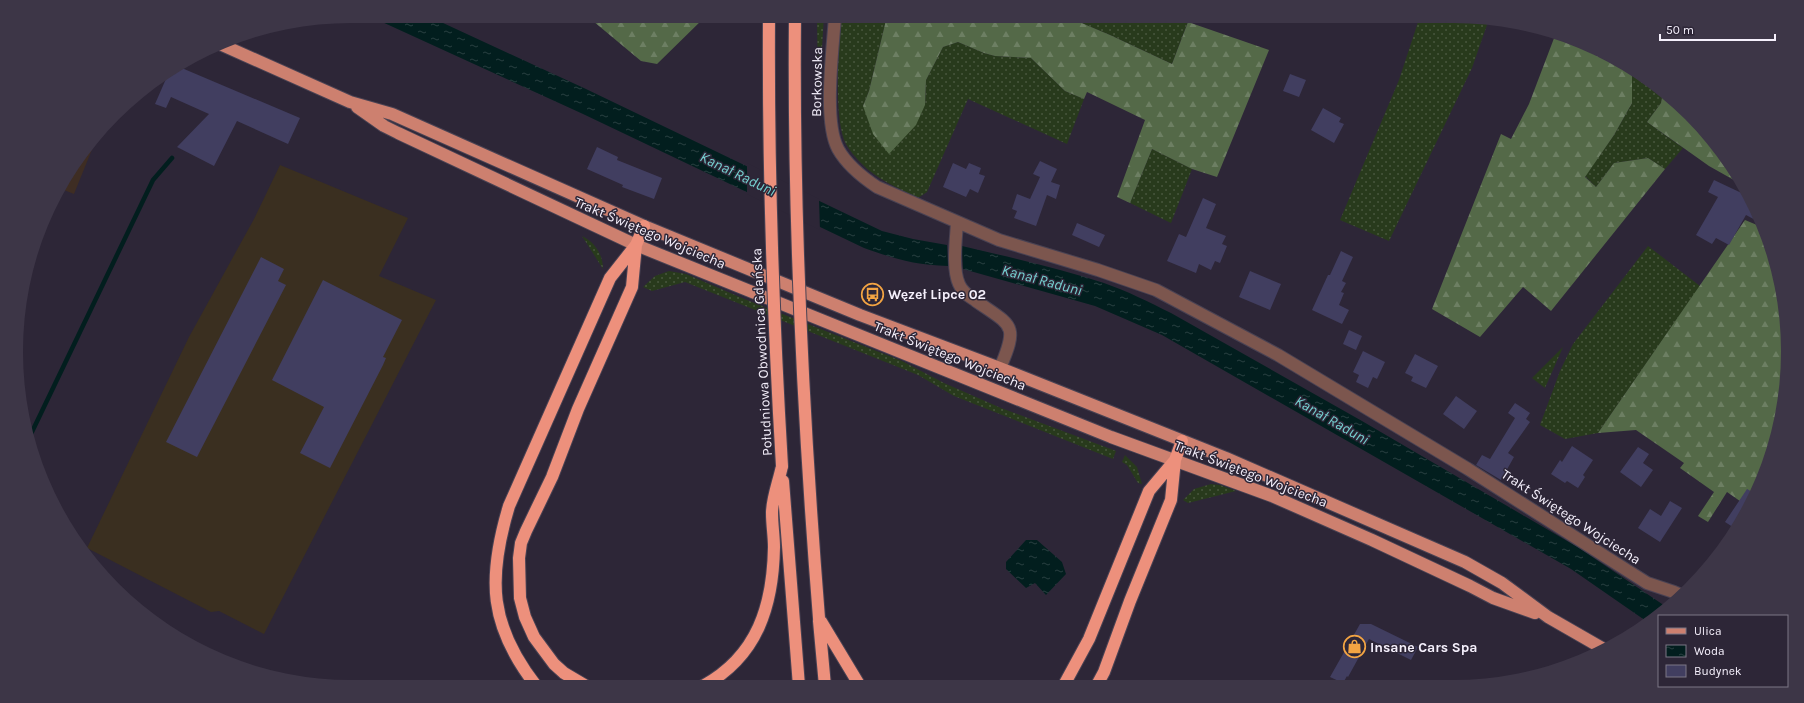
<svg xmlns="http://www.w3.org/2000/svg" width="1804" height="703" viewBox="0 0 1804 703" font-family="Karla,sans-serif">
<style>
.commercial{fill:#3e2d23}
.industrial{fill:#3a2f20}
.grass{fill:url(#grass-dots)}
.forest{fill:url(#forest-firs)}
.water{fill:url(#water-ripples)}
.pier{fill:#2d2637}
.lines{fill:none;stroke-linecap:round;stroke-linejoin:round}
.stream{stroke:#021e1e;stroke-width:4.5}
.building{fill:#413e60}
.minor-casing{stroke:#494253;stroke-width:14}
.major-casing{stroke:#494253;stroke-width:14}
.highway-casing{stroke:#494253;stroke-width:14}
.minor{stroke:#7c564e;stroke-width:12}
.major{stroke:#cd806f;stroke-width:12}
.highway{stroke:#ed907c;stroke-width:12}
.highway-bridge-casing{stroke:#494253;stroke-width:14;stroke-linecap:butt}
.highway-bridge{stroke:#ed907c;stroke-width:12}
.labels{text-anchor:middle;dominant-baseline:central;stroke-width:3;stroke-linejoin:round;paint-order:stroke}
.street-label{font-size:14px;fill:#f5f0fc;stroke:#2d2637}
.poi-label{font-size:14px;font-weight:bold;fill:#f5f0fc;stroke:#2d2637;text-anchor:start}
.water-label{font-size:15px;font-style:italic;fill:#75d0d0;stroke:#2d2637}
</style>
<defs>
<pattern id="grass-dots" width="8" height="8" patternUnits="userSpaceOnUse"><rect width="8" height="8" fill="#283a1c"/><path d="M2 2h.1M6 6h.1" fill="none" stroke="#48573e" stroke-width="1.8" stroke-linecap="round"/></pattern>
<pattern id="forest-firs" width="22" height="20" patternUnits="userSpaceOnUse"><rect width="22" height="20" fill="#546948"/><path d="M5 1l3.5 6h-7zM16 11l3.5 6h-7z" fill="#6d7f63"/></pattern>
<pattern id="water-ripples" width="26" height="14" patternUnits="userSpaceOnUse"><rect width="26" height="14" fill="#021e1e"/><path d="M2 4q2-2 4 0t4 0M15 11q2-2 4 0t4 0" fill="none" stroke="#283f40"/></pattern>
</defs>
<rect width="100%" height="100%" fill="#2d2637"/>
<path class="commercial" d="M95,142L74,194L59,188L61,184Z"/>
<path class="industrial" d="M280,165L408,218L379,276L436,300L264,634L219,611L211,612L87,548L189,337L254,219Z"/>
<path class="grass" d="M817,16H824L819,95H818Z
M841,16H887L869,91L863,106L925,105L926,80L943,47L958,42L984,53L995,56L1031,58L1065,91L1084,99L1067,144L968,99L927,192L918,198C898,188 876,179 861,163C856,158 849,150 846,144C833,119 839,46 841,16Z
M1065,16H1190L1172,64L1110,35Z
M1420,16H1452L1488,22L1472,68L1389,241L1340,220L1399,80Z
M1632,69L1663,92L1661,103L1647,122L1683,148L1665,169L1648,158L1614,163L1596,187L1585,176L1614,135L1632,103Z
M1152,149L1192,169L1171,223L1130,203Z
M582,236C595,242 603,255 603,269Z
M1648,246L1700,286L1598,433L1565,439L1540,425L1560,371L1573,344Z
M669,271L686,274L742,298L902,361L944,383L1001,408L1116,451L1113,459L954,396L918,375L685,282L652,291L643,287L655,276Z
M1563,347L1545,388L1532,378Z
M1125,455L1137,467L1142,484L1138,483L1127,465L1122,462Z
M1211,484L1220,485L1236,491L1188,503L1183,500L1194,489Z"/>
<path class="forest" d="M587,16H706L657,64L641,61Z
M887,16H1065L1110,35L1172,64L1188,22L1269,50L1217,177L1192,169L1152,149L1130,203L1117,197L1145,120L1087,92L1084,99L1065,91L1031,58L995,56L984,53L958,42L943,47L926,80L925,105L916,125L889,154L873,134L863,106L869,91Z
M1556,33L1620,61L1632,69V103L1614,135L1585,177L1596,187L1614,163L1648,158L1665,169L1551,311L1523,287L1480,337L1432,309L1501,134L1511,139L1529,104Z
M1663,92C1696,115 1720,150 1741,184L1709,166L1647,122L1661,103Z
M1745,220L1757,225L1760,220L1777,264L1787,329L1785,395L1770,459L1747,506L1727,492L1708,522L1698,516L1714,492L1680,468L1684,463L1636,430L1598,433Z"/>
<path class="water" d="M369,16H428L586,89L882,231L913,239L947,245L948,266C915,265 895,259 864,248L583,114Z
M962,246C1009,257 1057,268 1104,283C1127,291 1149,302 1171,313L1362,421L1579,548L1668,608L1646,621L1571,569L1162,335L1095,306L963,269Z
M1026,540H1037L1062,562L1066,574L1046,595L1035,583L1026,588L1006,569V562Z"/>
<path class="pier" d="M747,163L819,199L820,230L747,194Z"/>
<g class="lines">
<path class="stream" d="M30,436L153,180L172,158"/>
</g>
<path class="building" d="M177,66L300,118L288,144L237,121L214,166L177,147L209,114L171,97L166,108L155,104L169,72Z
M1290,74L1306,80L1299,97L1283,91Z
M1323,108L1341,118L1339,122L1344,124L1334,143L1311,130Z
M597,147L618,157L617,160L662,178L654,199L622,187L623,185L587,169Z
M1040,161L1057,169L1051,182L1060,185L1056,199L1047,195L1036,226L1014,218L1017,211L1012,209L1017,194L1030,199L1040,177L1033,174Z
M953,163L966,169L969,163L981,168L979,174L985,176L978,193L970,189L966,197L943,187Z
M1714,180L1750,197L1761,223L1746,215L1729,245L1716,238L1712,244L1696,235L1718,197L1708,192Z
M1203,198L1216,204L1206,228L1226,236L1222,244L1227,246L1220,263L1215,261L1211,270L1199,264L1196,273L1167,261L1179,234L1186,237Z
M1077,223L1105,235L1099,247L1072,235Z
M1341,251L1353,257L1342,281L1346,283L1341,292L1344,293L1339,305L1349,310L1342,324L1312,310L1328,275H1330Z
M261,257L284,269L278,281L286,285L197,457L166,442Z
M1250,271L1281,284L1270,310L1239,297Z
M323,280L402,320L383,357L386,358L383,365L330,468L300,453L324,407L272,380Z
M1349,330L1362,336L1356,350L1343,344Z
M1363,351L1385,362L1377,379L1373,377L1368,388L1356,382L1359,375L1353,372Z
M1415,354L1438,366L1426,388L1411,381L1413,377L1405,373Z
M1456,396L1477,411L1464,429L1443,414Z
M1515,403L1530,413L1526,419L1530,422L1508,453L1514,457L1501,480L1476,465L1482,455L1490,459L1515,418L1508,413Z
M1572,446L1593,460L1583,475L1585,477L1578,488L1567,481L1565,483L1551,474L1560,460L1562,462Z
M1638,447L1649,454L1643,463L1653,470L1641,487L1620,472Z
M1747,489L1754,493L1736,529L1725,522Z
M1670,501L1682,508L1660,542L1638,528L1650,509L1661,516Z
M1360,624H1371L1418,647L1411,660L1369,639L1348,677L1347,676L1343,683L1330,677Z"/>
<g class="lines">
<defs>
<path id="minor" d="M835,16C833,49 823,121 838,149C847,165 862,177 877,187L999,240L1098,270L1156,290L1278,355L1468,469L1647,583L1674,592L1681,595
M957,223C956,239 952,269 959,284C962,292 969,296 976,301C1012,326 1019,324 1000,368"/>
<path id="major" d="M220,44L350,102L392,114L644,226L860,315L1000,368L1226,458L1465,562L1502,583L1548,617L1602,648
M357,107L384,126L398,133L636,245L1111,437L1272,496L1372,540L1470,586L1493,598L1535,613"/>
<path id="highway" d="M783,481L799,686
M819,618L860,686
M819,621L825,686
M1064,685L1089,639L1149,491L1175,460
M1097,685L1104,672L1130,601L1171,500L1175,460L1182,441
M586,686L564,673L554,664L534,637L525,617L520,598L519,558L521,543L526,531L552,477L578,409L632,287L636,245
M703,686C758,656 773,605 774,547C774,536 772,525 772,513C772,498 779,481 782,466
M537,687C489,626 487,579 509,506L610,278L636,245L644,226"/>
</defs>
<use href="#minor" class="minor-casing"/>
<use href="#major" class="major-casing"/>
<use href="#highway" class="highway-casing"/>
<use href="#minor" class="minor"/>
<use href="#major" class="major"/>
<use href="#highway" class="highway"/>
<defs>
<path id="highway-bridge" d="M769,16C768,166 773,316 782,466
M795,16C793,217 803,418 819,618"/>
</defs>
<use href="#highway-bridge" class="highway-bridge-casing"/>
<use href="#highway-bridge" class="highway-bridge"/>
</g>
<defs>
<symbol id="bus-ring" viewBox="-11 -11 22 22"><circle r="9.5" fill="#2d2637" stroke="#f3a443" stroke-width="1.5"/><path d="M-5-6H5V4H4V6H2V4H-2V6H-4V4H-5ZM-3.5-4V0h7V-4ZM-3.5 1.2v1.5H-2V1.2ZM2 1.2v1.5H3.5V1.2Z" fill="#f3a443"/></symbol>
<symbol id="shop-ring" viewBox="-11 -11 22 22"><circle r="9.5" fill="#2d2637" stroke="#f3a443" stroke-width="1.5"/><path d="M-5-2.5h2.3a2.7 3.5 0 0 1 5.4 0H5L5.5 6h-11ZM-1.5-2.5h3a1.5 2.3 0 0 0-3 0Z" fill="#f3a443"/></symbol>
</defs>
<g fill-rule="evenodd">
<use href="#bus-ring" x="860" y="282" width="25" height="25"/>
<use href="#shop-ring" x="1342" y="634" width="25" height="25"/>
</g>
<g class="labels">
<g class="street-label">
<text transform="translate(817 82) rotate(-89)">Borkowska</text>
<text transform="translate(650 233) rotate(23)">Trakt Świętego Wojciecha</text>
<text transform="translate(762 352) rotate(-93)">Południowa Obwodnica Gdańska</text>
<text transform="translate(950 356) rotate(22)">Trakt Świętego Wojciecha</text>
<text transform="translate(1251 474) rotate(21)">Trakt Świętego Wojciecha</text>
<text transform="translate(1571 517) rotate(33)">Trakt Świętego Wojciecha</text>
</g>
<g class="poi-label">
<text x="888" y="294">Węzeł Lipce 02</text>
<text x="1370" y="647">Insane Cars Spa</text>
</g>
<g class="water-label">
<text transform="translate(738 174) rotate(26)">Kanał Raduni</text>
<text transform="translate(1042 280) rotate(15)">Kanał Raduni</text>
<text transform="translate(1332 420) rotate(30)">Kanał Raduni</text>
</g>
</g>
<path d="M0 0H1804V703H0ZM351 23H1453A328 328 0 0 1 1781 351V352A328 328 0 0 1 1453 680H351A328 328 0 0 1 23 352V351A328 328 0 0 1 351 23Z" fill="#3d3647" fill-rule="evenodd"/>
<rect x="1658" y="615" width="130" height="72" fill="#2d2637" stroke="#7d7786"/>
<rect x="1666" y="628" width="20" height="6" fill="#cd806f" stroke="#7d7786"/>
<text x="1694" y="635" font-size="12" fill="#f5f0fc">Ulica</text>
<rect x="1666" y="645" width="20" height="12" fill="url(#water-ripples)" stroke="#7d7786"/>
<text x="1694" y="655" font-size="12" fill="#f5f0fc">Woda</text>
<rect x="1666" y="665" width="20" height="12" fill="#413e60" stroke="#7d7786"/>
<text x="1694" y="675" font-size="12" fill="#f5f0fc">Budynek</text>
<path d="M1660 34v6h115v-6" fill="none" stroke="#f5f0fc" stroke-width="2"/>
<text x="1666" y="34" font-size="12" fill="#f5f0fc" stroke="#2d2637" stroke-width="3" paint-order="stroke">50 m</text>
</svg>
